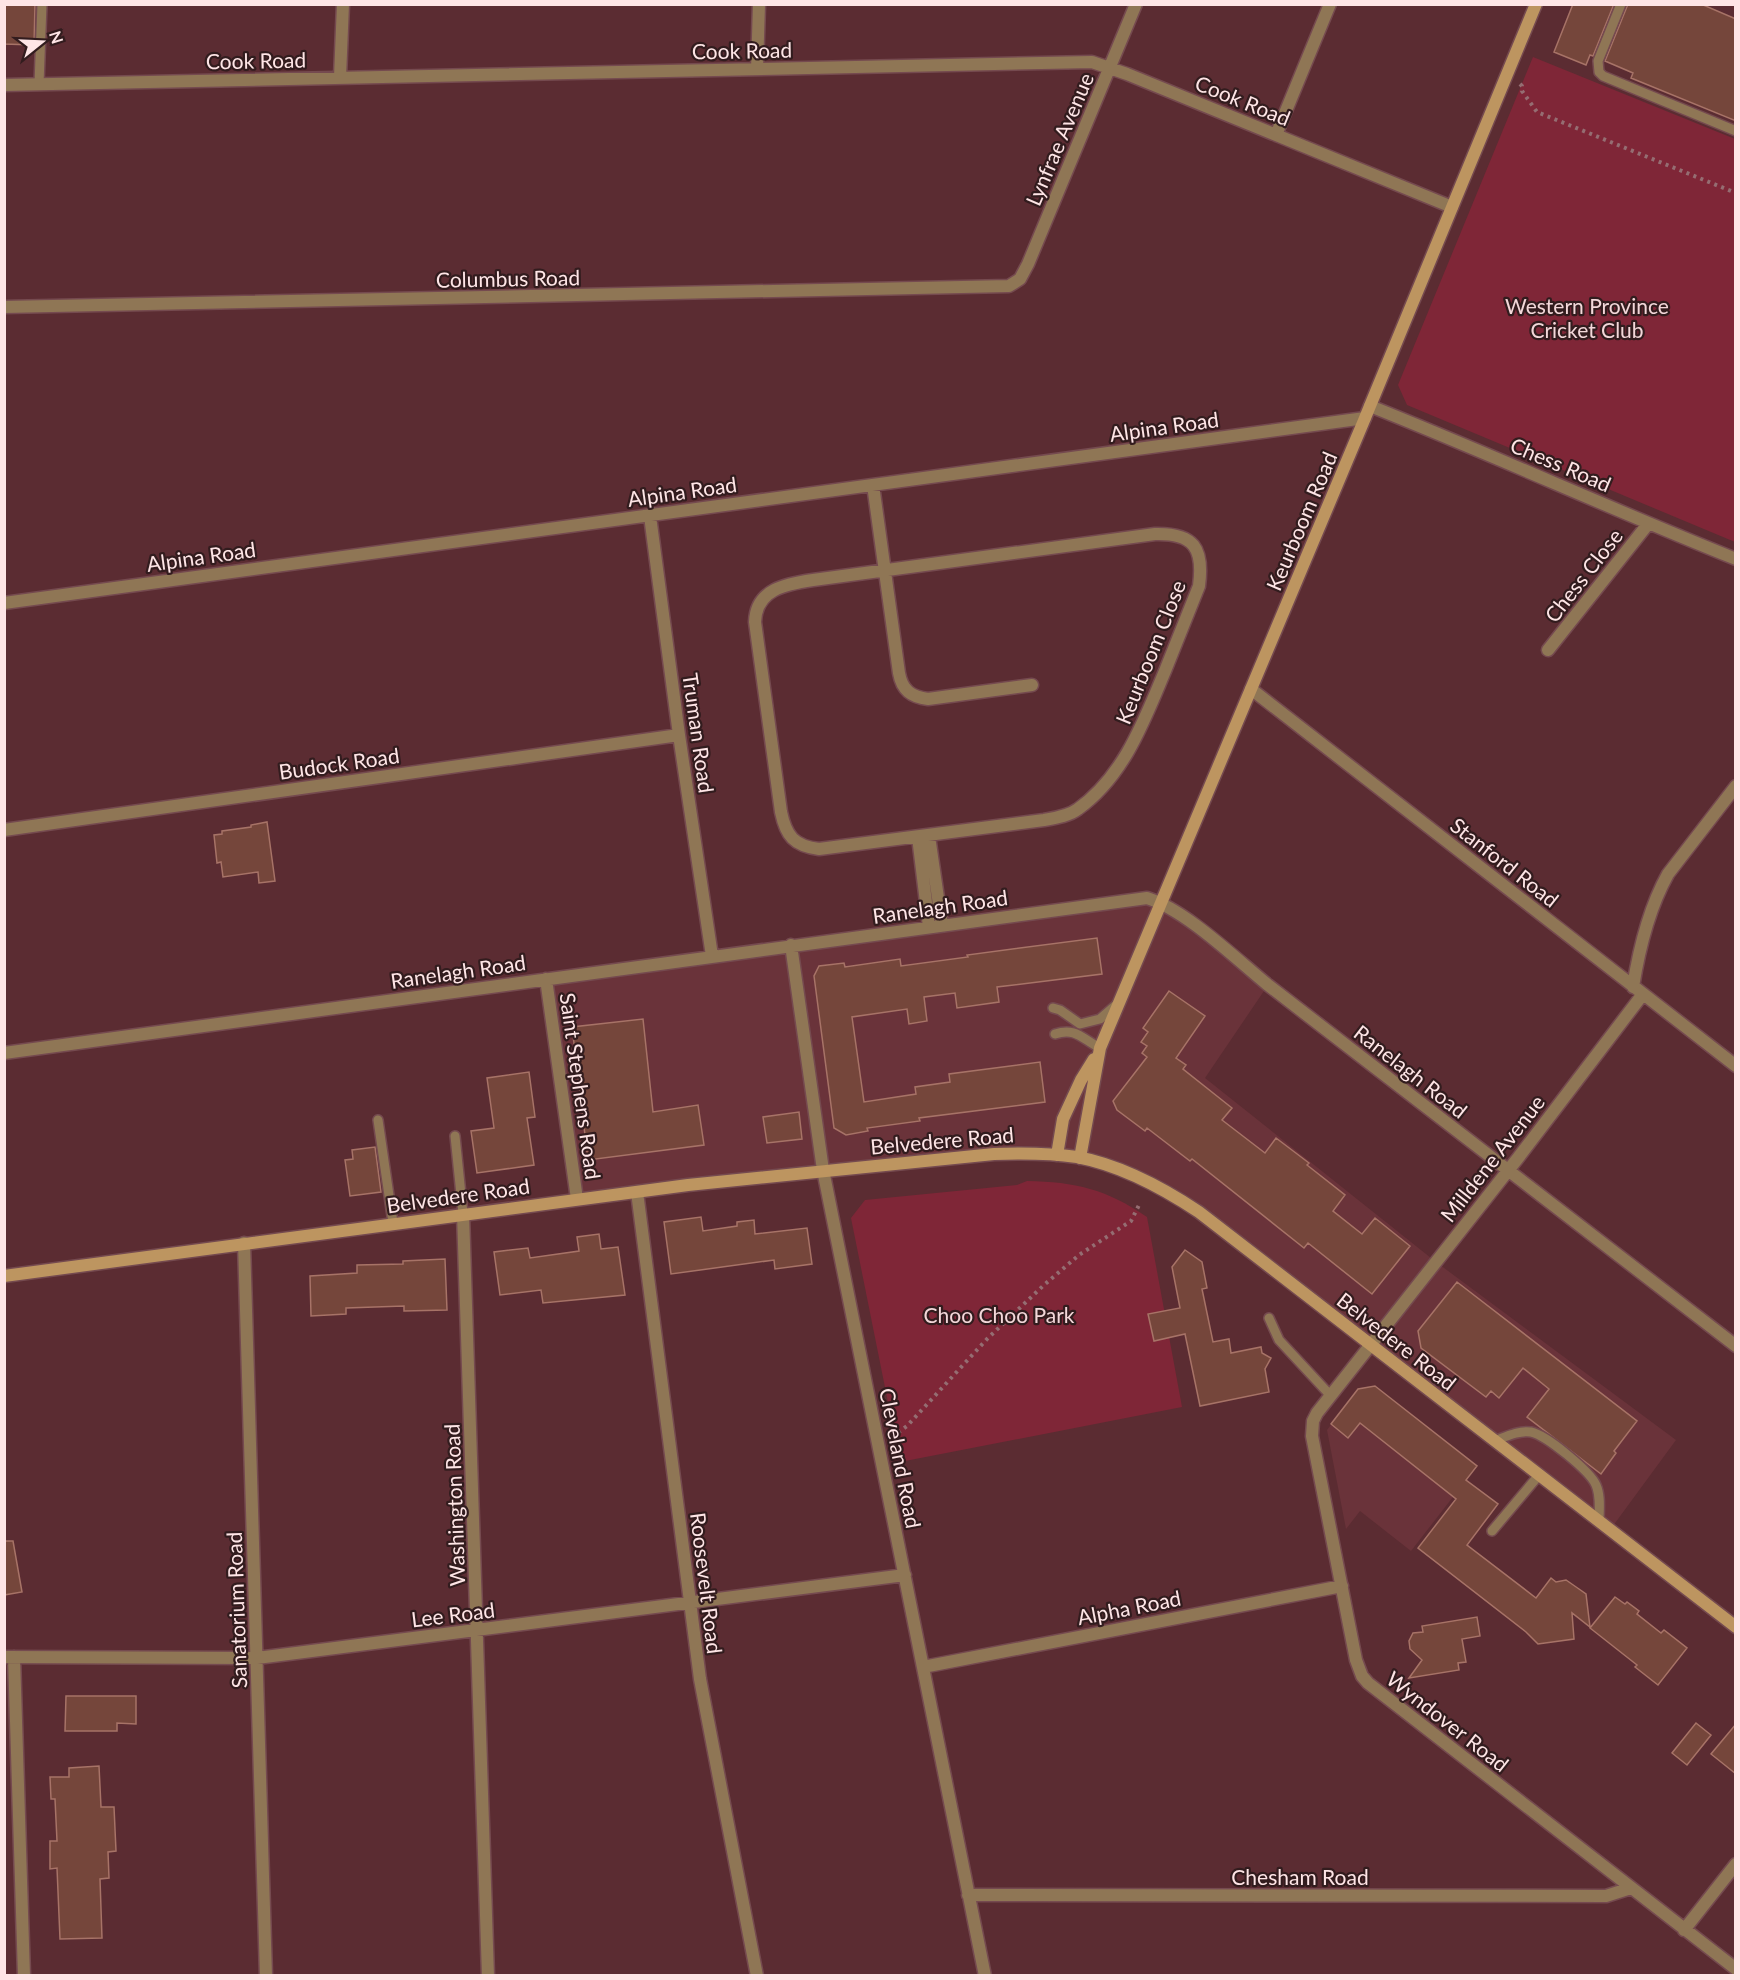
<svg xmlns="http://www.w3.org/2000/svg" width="1740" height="1980" viewBox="0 0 1740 1980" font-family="Lato,sans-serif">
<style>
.built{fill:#6a333a}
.green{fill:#7f2637}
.building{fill:#75463b;stroke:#a77367;stroke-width:1.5}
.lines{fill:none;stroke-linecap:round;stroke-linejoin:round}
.lane-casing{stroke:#754a4f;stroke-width:12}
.street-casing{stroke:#754a4f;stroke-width:15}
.secondary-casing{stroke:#754a4f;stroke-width:15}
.path{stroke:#956d72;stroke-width:4;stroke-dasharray:3 4.5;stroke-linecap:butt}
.lane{stroke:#8f7655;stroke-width:9}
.street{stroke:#8f7655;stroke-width:12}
.secondary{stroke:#bd9560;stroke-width:12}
.labels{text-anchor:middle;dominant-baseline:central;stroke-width:4.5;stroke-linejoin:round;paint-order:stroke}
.street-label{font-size:21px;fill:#fee5e6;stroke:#321c1e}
.park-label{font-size:21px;fill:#f3d7d9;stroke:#321c1e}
</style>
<rect width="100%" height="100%" fill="#5b2c32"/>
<path class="built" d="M1154,900L1268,985L1205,1078L1436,1262L1676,1440L1610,1530L1199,1212L1122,1171L1034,1153L577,1199L546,979Z
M1375,1386L1477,1466L1411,1551L1360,1511L1346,1529L1327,1430L1358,1389Z"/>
<path class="green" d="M1533,57L1735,139V542L1407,405L1398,385Z
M1027,1181C1076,1182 1106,1189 1147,1217L1182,1407L900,1462L851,1218L865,1200L1017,1185Z"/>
<path class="building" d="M4,4H35L34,45L4,44Z
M1573,4H1614L1593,56L1590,55L1586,65L1554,52Z
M1628,4H1701L1736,19V121L1631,78L1633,73L1605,61Z
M267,822L275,881L259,883L258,872L223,877L221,862L217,863L214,835L222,834V831L251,827V825Z
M1097,938L1102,974L997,987L999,1002L957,1008L955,993L924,997L927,1021L909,1024L907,1009L852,1017L864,1102L916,1094L915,1087L950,1082L949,1074L1040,1062L1045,1102L919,1118L920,1121L867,1128L868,1131L846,1135L834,1128L814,976L819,966L844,963L845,967L900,959L901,966L968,957L967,955Z
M1169,991L1205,1016L1176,1058L1186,1065L1183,1069L1232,1108L1222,1120L1265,1153L1276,1138L1309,1163L1307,1165L1345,1195L1333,1211L1362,1234L1375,1218L1410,1246L1372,1294L1308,1243L1304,1248L1192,1159L1190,1161L1147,1128L1145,1131L1117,1110L1113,1101L1147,1057L1142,1053L1147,1046L1141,1042L1148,1032L1143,1028Z
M643,1019L653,1112L698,1105L704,1145L588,1160L572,1027Z
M529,1072L535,1117L527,1118L534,1165L477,1173L471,1131L494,1128L487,1078Z
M799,1112L802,1139L767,1143L763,1117Z
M375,1147L381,1192L350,1196L345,1160L353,1159L352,1150Z
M701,1217L703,1231L737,1226V1222L754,1220L755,1234L807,1228L812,1264L775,1269L774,1260L671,1274L664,1222Z
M599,1234L601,1249L618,1247L625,1295L543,1303L541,1290L500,1295L494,1252L528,1248L530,1258L579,1251L577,1237Z
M1185,1250L1202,1262L1207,1288L1202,1289L1213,1342L1229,1339L1231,1353L1261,1347L1262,1353L1271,1358L1265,1369L1269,1392L1200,1406L1185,1334L1154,1341L1148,1314L1180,1308L1172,1267Z
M445,1259L447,1310L404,1311V1306L346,1308V1314L311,1316L310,1276L357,1273V1265L403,1264V1261Z
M1457,1282L1637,1421L1614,1451L1616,1453L1601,1474L1527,1417L1549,1389L1523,1368L1499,1398L1491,1391L1486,1397L1421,1348L1418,1331Z
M1375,1386L1477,1466L1466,1480L1498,1504L1467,1545L1536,1598L1551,1578L1556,1582L1566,1580L1579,1589L1586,1594L1590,1627L1572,1613L1574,1639L1538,1644L1526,1632L1418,1548L1456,1499L1360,1423L1348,1438L1331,1424L1358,1389Z
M4,1541H13L22,1592L4,1595Z
M1615,1597L1625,1604L1627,1602L1639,1611L1637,1614L1661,1633L1664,1630L1687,1648L1658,1685L1635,1667L1637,1665L1590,1628Z
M1477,1617L1480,1636L1462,1639L1466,1662L1458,1663L1459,1670L1409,1678L1422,1660L1410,1649L1409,1641L1413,1633L1423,1632L1422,1626Z
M66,1696H136V1724L117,1723V1731H65Z
M1696,1723L1711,1735L1687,1765L1672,1753Z
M1736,1724V1774L1711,1754Z
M99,1766L101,1807H114L116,1851L108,1852L109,1878L100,1879L102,1938L60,1939L57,1868L50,1869V1841H57L55,1799H51L50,1777H69V1768Z"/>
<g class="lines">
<defs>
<path id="lane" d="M1621,4L1598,61L1599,72L1603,76L1736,131
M39,84L42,4
M1053,1008L1060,1010L1080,1024L1100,1019L1115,1006
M1055,1034C1076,1027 1082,1039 1100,1048
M378,1120L393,1223
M455,1136L463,1214
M1269,1318L1279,1340L1331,1396
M1494,1441C1505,1437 1519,1430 1531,1432C1546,1435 1590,1471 1596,1485C1601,1496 1599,1510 1599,1522
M1492,1531L1539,1475"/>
<path id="street" d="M757,69L759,4
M340,77L343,4
M4,85L1092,62L1127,74L1452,207
M1276,135L1330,4
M4,307L1009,286L1020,279L1028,264L1136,4
M1370,406C1493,455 1613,510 1736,559
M873,485L899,673C902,690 911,697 928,699L1032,685
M650,516L679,735L712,956
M1155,534C1194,533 1204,548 1199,586C1188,614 1176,643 1165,671C1144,721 1124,776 1078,809C1069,816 1055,818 1044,820L819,849C794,846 786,836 781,812L755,622C756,589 786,584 813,580Z
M4,603L1365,418
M1548,650L1648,524
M1251,689L1736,1066
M4,830L679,735
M929,836L942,925
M918,837L929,927
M791,945L823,1170L985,1976
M546,979L577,1199
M1633,987C1639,949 1649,908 1668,874L1736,786
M1643,994L1518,1158L1317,1413L1313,1421L1312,1436L1356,1660L1362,1676L1368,1683L1736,1969
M4,1053L1147,898C1186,910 1236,959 1268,985L1736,1346
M637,1192L700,1679L757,1976
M463,1214L488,1976
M244,1243L266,1976
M4,1657L257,1658L905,1575
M14,1657L24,1976
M923,1667L1342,1586
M968,1895L1606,1896L1631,1888
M1684,1930L1736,1864"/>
<path id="secondary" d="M1057,1155L1063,1119L1081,1080L1094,1059
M1080,1158L1100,1048L1365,418L1536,4
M4,1276L688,1185L994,1154C1022,1153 1049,1153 1077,1157C1120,1165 1163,1188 1199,1212L1736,1627"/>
</defs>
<use href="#lane" class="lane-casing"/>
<use href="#street" class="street-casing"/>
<use href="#secondary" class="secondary-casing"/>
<path class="path" d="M1520,84L1522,86V91L1537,112L1736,193
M892,1437L907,1426L987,1339L1044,1285L1079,1255L1131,1221L1140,1203"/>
<use href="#lane" class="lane"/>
<use href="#street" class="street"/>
<use href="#secondary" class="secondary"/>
</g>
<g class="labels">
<g class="street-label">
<text transform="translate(742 50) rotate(-1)">Cook Road</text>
<text transform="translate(256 60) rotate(-1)">Cook Road</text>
<text transform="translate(1243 100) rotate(22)">Cook Road</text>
<text transform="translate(1059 139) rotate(-67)">Lynfrae Avenue</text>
<text transform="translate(508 278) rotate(-1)">Columbus Road</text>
<text transform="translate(1164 426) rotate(-8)">Alpina Road</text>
<text transform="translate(1561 464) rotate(23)">Chess Road</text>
<text transform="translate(682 491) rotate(-8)">Alpina Road</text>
<text transform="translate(1301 521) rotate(-67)">Keurboom Road</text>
<text transform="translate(201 556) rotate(-8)">Alpina Road</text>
<text transform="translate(1583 575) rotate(-52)">Chess Close</text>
<text transform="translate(1150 652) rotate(-68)">Keurboom Close</text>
<text transform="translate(699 733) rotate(82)">Truman Road</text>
<text transform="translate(339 763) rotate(-8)">Budock Road</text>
<text transform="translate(1505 862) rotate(38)">Stanford Road</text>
<text transform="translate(940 906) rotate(-8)">Ranelagh Road</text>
<text transform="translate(458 971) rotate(-8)">Ranelagh Road</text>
<text transform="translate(1411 1071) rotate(38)">Ranelagh Road</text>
<text transform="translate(581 1086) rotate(82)">Saint Stephens Road</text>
<text transform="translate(942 1140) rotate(-5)">Belvedere Road</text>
<text transform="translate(1492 1158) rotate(-52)">Milldene Avenue</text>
<text transform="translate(458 1195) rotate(-8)">Belvedere Road</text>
<text transform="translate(1397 1341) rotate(38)">Belvedere Road</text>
<text transform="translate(901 1458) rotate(79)">Cleveland Road</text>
<text transform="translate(454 1505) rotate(-92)">Washington Road</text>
<text transform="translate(707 1583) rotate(83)">Roosevelt Road</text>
<text transform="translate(1129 1607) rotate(-11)">Alpha Road</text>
<text transform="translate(236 1610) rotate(-92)">Sanatorium Road</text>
<text transform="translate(453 1614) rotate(-7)">Lee Road</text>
<text transform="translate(1448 1721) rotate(38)">Wyndover Road</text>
<text x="1300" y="1876">Chesham Road</text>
</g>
<g class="park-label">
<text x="1587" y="305">Western Province<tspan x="1587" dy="24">Cricket Club</tspan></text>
<text x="999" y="1314">Choo Choo Park</text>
</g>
</g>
<rect width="1740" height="1980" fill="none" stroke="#fee5e6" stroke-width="12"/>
<g transform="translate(42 42) rotate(72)" stroke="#321c1e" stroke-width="4.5" paint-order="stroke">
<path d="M0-4.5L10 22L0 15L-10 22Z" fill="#fee5e6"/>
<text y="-9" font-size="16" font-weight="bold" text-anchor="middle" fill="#fee5e6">N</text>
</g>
</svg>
